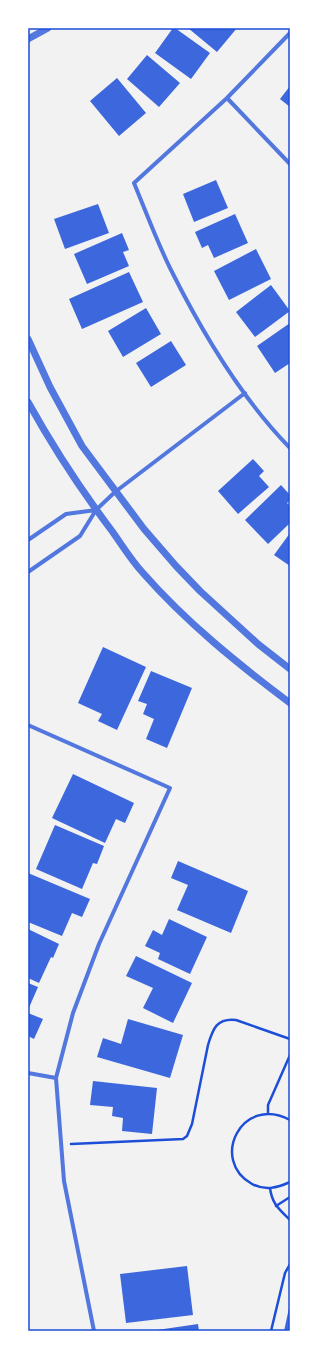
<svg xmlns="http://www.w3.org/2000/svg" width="318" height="1359" viewBox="0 0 318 1359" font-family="'Fira Sans',sans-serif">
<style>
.building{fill:#3d67dc}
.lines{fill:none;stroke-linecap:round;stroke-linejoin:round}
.path{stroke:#1d4ed8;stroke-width:2.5}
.minor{stroke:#5277de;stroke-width:4}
.tertiary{stroke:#5277de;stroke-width:7}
.neatline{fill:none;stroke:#1d4ed8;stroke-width:1.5}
</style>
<rect width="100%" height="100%" fill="#f2f2f2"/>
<path class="building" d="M173,28H175L210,53L191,79L155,53Z
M188,28H237L217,52Z
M147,55L180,83L159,107L127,79Z
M117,78L146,113L119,136L90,101Z
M290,86V107L280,99Z
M216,180L228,208L194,222L183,194Z
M98,204L109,233L65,249L54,219Z
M235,214L248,243L214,258L208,245L202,248L195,232Z
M122,233L129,250L123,252L129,266L87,284L74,254Z
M256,249L271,279L229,300L214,271Z
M129,272L143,302L82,329L69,299Z
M271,285L290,311L255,337L236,312Z
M146,308L161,334L123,357L108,331Z
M290,323V363L275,373L257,346Z
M171,341L186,365L151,387L136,363Z
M253,459L264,471L259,476L269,487L238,514L218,491Z
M281,485L290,495V500L287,503L290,506V523L268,544L245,520Z
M290,533V566L274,555Z
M103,647L146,667L117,730L98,721L102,714L78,703Z
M151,671L192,688L167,748L146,739L154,719L143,714L147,704L138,701Z
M73,774L134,803L125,823L116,819L105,843L52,818Z
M55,825L104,846L97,864L93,863L82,889L36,869Z
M178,861L248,891L231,933L177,910L188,885L171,878Z
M28,873L90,899L82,917L72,913L62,936L28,922Z
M169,919L207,937L190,974L158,959L160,953L145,946L153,930L162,935Z
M28,929L59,944L53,958L51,957L39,983L28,978Z
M136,956L192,983L173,1023L143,1008L153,988L126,976Z
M28,983L38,987L28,1010Z
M28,1013L43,1019L34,1039L28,1036Z
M128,1019L183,1035L170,1078L97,1057L103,1038L121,1044Z
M93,1081L157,1088L152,1134L122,1131L123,1118L112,1116L113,1107L90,1105Z
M187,1266L193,1315L126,1323L120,1274Z
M289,1308L290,1331H284Z
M198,1324L199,1331H157V1330Z"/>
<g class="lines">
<path class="path" d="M268,1114V1105L290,1055
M290,1120C242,1094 209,1160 252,1184C265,1191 277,1188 290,1182
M71,1144L183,1139L187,1136L192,1124L208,1045C213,1028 217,1018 236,1020L290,1039
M270,1188C272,1204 279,1209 290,1220
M276,1206L290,1197
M271,1331L285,1273L290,1264"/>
<path class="minor" d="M290,33L227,98L134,183C146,212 157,242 171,270C202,332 241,398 290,448
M227,98L290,164
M28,540L66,514L96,510
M28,572L80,536L96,510L115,492L245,393
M28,725L170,788L99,944L73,1013L56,1078L64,1181L94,1331
M28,1073L56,1078"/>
<path class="tertiary" d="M28,39L48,28
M28,339L50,387L82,446L144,529L176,566L200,591L258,644L290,669
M28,402C53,447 81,490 112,531C122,545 131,560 143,573C186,622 238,664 290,703"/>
</g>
<rect width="318" height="1359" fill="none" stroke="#ffffff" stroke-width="58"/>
<rect x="29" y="29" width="260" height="1301" class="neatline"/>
</svg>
